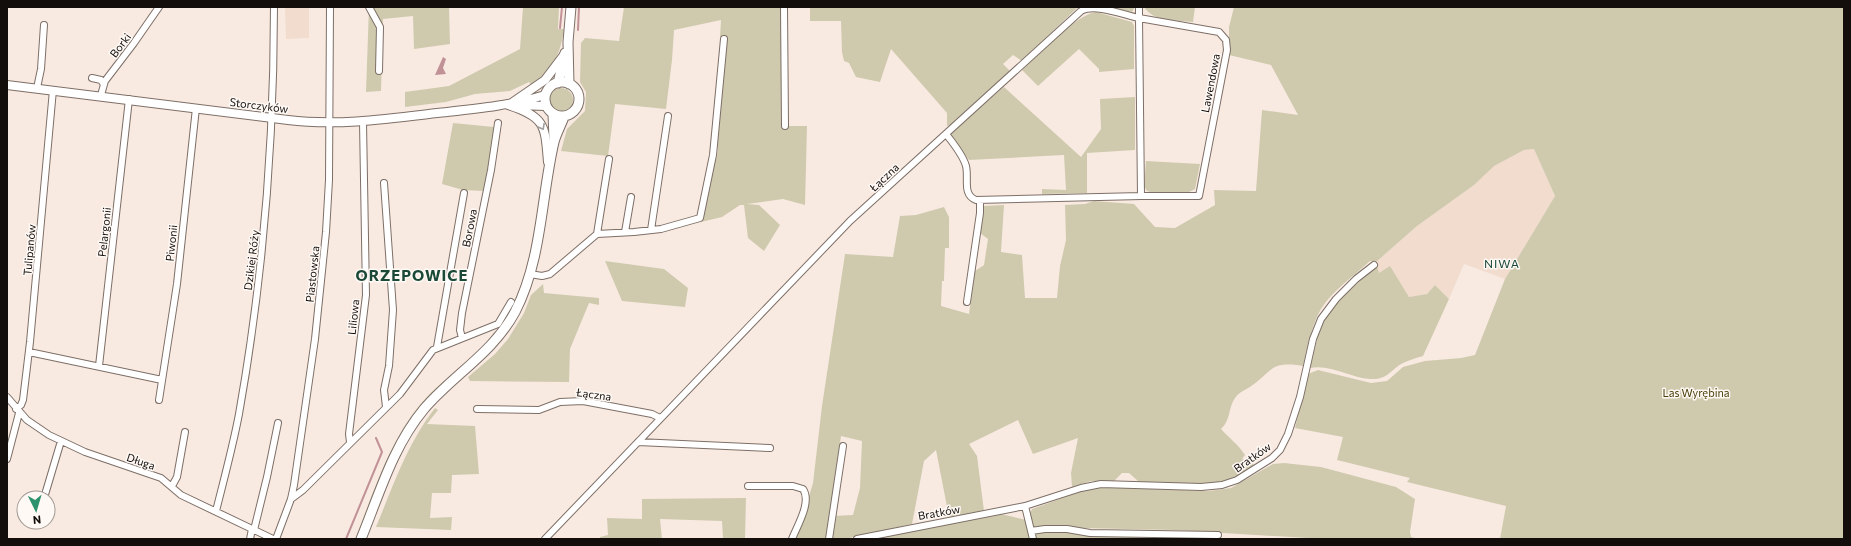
<svg xmlns="http://www.w3.org/2000/svg" width="1851" height="546" viewBox="0 0 1851 546" font-family="Commissioner,sans-serif">
<style>
.built{fill:#f1dcce}
.green{fill:#cfcaae}
.water{fill:#c09197}
.lines{fill:none;stroke-linecap:round;stroke-linejoin:round}
.stream{stroke:#c09197;stroke-width:2}
.minor-casing{stroke:#7d6f67;stroke-width:8}
.tertiary-casing{stroke:#7d6f67;stroke-width:10}
.secondary-casing{stroke:#7d6f67;stroke-width:11}
.minor{stroke:#fff;stroke-width:6}
.tertiary{stroke:#fff;stroke-width:8}
.secondary{stroke:#fff;stroke-width:9}
.oneway{stroke:#a19f9d}
.labels{text-anchor:middle;dominant-baseline:central;stroke-width:3;stroke-linejoin:round;paint-order:stroke}
.street-label{font-size:11px;fill:#130e0b;stroke:#fff9f5}
.park-label{font-size:11px;fill:#473d06;stroke:#fff9f5}
.neighbourhood-label{font-size:12px;letter-spacing:1px;fill:#1b4938;stroke:#fff9f5}
.district-label{font-size:15px;font-weight:bold;letter-spacing:1px;fill:#1b4938;stroke:#fff9f5}
</style>
<rect width="100%" height="100%" fill="#f9eae1"/>
<path class="built" d="M285,7H309V38L286,39Z
M1534,149L1555,196L1505,279L1464,264L1449,299L1435,285L1427,294L1409,297L1390,267L1379,273L1376,262L1417,226L1474,185L1493,166L1524,150Z"/>
<path class="green" d="M369,7H449L450,44L414,49L413,16L383,19L381,91L366,92Z
M523,7H559L558,29H564C560,56 553,69 532,86L529,82L510,91L475,94L446,102L405,107V92L449,86L520,49Z
M624,7H781L784,126H807L805,205L783,199L747,204L759,205L780,225L764,251L748,238L744,205H740L722,217L701,222L713,167L717,157L718,148L717,130L727,40L725,37H720L721,20L674,30L672,60L666,109L615,104L608,156L561,151L567,129L585,111L586,92L580,82L581,43L585,38L619,41Z
M810,7H1078L1022,61L1013,55L1003,64L1011,72L951,125L947,126V113L891,49L880,82L856,77L849,63L844,61L842,52L841,21H810Z
M1106,7H1135L1132,12Z
M1144,7H1195L1193,22C1178,20 1153,22 1144,7Z
M1234,7H1844V539H1500L1506,506L1407,482L1410,478L1337,460L1343,437L1295,428L1308,374L1318,370L1371,383L1387,381L1403,367L1425,361L1461,358L1475,355L1505,279L1555,196L1534,149L1524,150L1494,166L1474,185L1417,226L1376,262L1370,261C1354,276 1333,290 1321,309C1311,326 1308,347 1303,366C1270,361 1274,370 1250,387C1245,390 1239,392 1235,398C1228,408 1231,420 1221,429C1229,438 1239,445 1245,455L1242,459L1249,461L1254,465C1224,491 1184,484 1147,482H1139L1129,473H1122L1113,482L1091,481L1072,487L1071,473L1078,438L1033,454L1018,420L969,444L977,456L984,511L949,517L936,450L924,461L912,524L845,539H830L833,516L853,515L860,488L862,441L841,436L826,539H796L813,483L822,406L845,254L893,257L900,216L916,215L944,207L949,217V248H945L944,281H942L941,306L969,314L975,271L984,265L988,239L980,233L983,206L1004,205L1001,252L1022,255L1025,298H1057L1060,266L1066,240L1065,205L1085,204L1094,201L1134,204L1155,227L1175,228L1215,205L1214,190L1256,191L1262,110L1298,115L1271,65L1229,55V27Z
M1096,12L1132,22L1134,26V69L1099,72V69L1079,49L1038,86L1022,70C1038,55 1075,15 1096,12Z
M1004,87L1081,157L1101,129L1100,99L1135,97V150L1087,153V193L1042,194V189L1066,190L1064,155L969,160L949,134Z
M549 100a12 12 0 1 1 24 0a12 12 0 1 1-24 0Z
M453,123L494,127L489,168L484,191L463,190L442,184Z
M1146,161L1200,164L1195,189L1187,193H1153L1147,191L1144,186Z
M605,261L664,269L688,288L685,307L622,301Z
M1377,266L1379,273L1390,266L1409,297L1427,294L1435,285L1449,299L1423,356C1416,358 1409,360 1403,363C1390,370 1388,380 1370,379C1350,378 1331,364 1310,368L1320,325L1335,303Z
M543,284L544,293L599,298V305L589,303L570,349L569,382L470,381L468,377L495,354L508,339L524,313L531,295Z
M497,331L478,353L428,398L404,428L390,458L360,530L356,539H355C374,492 391,435 426,398C447,375 477,359 494,332Z
M435,408L438,410L427,424L475,426L479,474L452,475L451,493H432L430,518L452,517L451,530L376,527C393,486 407,444 435,408Z
M1284,463L1321,467L1396,487L1415,499L1410,532L1411,537L1419,539H1324L1174,530L1033,527L1030,513L1032,509L1096,486L1104,487L1208,491L1224,489L1231,488L1273,464Z
M746,498L745,539H723L722,521L660,519L662,539H600V537L608,535L607,518L642,519V499Z
M1001,514L1026,520L1030,539H873Z
M1068,530L1218,537V539H1036L1035,533Z"/>
<path class="water" d="M443,57L446,59L443,68L446,74L435,75Z"/>
<g class="lines">
<path class="stream" d="M560,28L562,7
M578,30L579,7
M346,539L382,452L376,438"/>
<defs>
<path id="minor" d="M369,7L380,27L379,71
M784,7L785,126
M92,78L101,80L103,83
M37,88L41,69L44,25
M101,95L105,81L134,43L159,7
M946,134C953,143 963,155 966,166C969,178 962,195 976,200L1141,196H1199L1227,50L1226,40L1219,32L1139,18L1141,196
M384,183L393,310L389,366L384,390L386,407
M651,230L668,116
M625,232L631,197
M597,234L609,159
M530,274L542,276L550,274L597,234L634,232L661,229L700,218L713,155L724,39
M967,302L980,213V201
M462,338L460,330L462,313L491,170L498,123
M437,347L464,193
M29,352L162,380
M99,366L129,99
M7,397L27,420L49,435L85,452L161,478L181,495L273,539
M159,400L177,284L196,108
M16,409L21,405L23,400L30,342L53,90
M477,409L539,410L560,402L583,401L652,414L660,418
M350,442L349,434L366,295L363,122
M638,442L770,448
M7,459L19,413
M172,486L177,477L185,432
M748,486H793L803,489C812,502 797,526 792,539
M44,498L61,441
M291,499L303,490L400,394L433,350L498,324L511,302
M1025,506L1033,539
M216,511C224,479 233,446 239,414C263,279 274,144 274,7
M40,522V524
M254,530L267,477L278,423
M1031,531L1045,529H1067L1090,533L1218,535
M250,539L252,529
M276,539L291,499L294,485L315,339L326,232L329,180L330,7
M545,539L850,221L1081,11C1095,3 1124,15 1139,18V7
M829,539L843,446
M857,539L1025,506L1081,488L1101,484L1201,487L1222,485L1237,480L1272,458L1280,450L1288,434L1300,397L1313,339L1321,319L1336,299L1356,279L1374,265"/>
<path id="tertiary" d="M7,85L288,120C338,126 387,119 437,113C473,109 509,106 545,95
M513,102L545,80L564,55
M508,105C546,117 545,126 548,162
M518,105L545,106"/>
<path id="secondary" d="M545 99a17 17 0 1 1 34 0a17 17 0 1 1-34 0Z
M558,83L565,53
M569,84L568,42L571,7
M553,114L554,139
M361,539C379,495 393,446 424,409C453,375 493,353 515,312C542,260 541,198 554,142C556,134 561,125 564,117"/>
</defs>
<use href="#minor" class="minor-casing"/>
<use href="#tertiary" class="tertiary-casing"/>
<use href="#secondary" class="secondary-casing"/>
<use href="#minor" class="minor"/>
<use href="#tertiary" class="tertiary"/>
<use href="#secondary" class="secondary"/>
</g>
<defs><path id="oneway-chevron" d="M-2-3.5L2.5 0L-2 3.5" fill="none" stroke-width="1.6" stroke-linecap="round" stroke-linejoin="round"/></defs>
<use class="oneway" href="#oneway-chevron" transform="translate(542 127) rotate(61)"/>
<g class="labels">
<g class="street-label">
<text transform="translate(120 45) rotate(-53)">Borki</text>
<text transform="translate(1210 83) rotate(-79)">Lawendowa</text>
<text transform="translate(259 105) rotate(7)">Storczyków</text>
<text transform="translate(884 177) rotate(-43)">Łączna</text>
<text transform="translate(469 228) rotate(-79)">Borowa</text>
<text transform="translate(104 232) rotate(-84)">Pelargonii</text>
<text transform="translate(171 243) rotate(-84)">Piwonii</text>
<text transform="translate(29 250) rotate(-85)">Tulipanów</text>
<text transform="translate(251 260) rotate(-83)">Dzikiej Róży</text>
<text transform="translate(312 274) rotate(-84)">Piastowska</text>
<text transform="translate(353 317) rotate(-84)">Liliowa</text>
<text transform="translate(594 394) rotate(8)">Łączna</text>
<text transform="translate(1252 457) rotate(-35)">Bratków</text>
<text transform="translate(141 461) rotate(19)">Długa</text>
<text transform="translate(939 512) rotate(-10)">Bratków</text>
</g>
<g class="park-label">
<text x="1696" y="392">Las Wyrębina</text>
</g>
<g class="neighbourhood-label">
<text x="1502" y="263">NIWA</text>
</g>
<g class="district-label">
<text x="412" y="275">ORZEPOWICE</text>
</g>
</g>
<rect width="1851" height="546" fill="none" stroke="#130e0b" stroke-width="16"/>
<g transform="translate(36 510) rotate(175)"><circle r="19" fill="#fff9f5" stroke="#a19b97"/>
<path d="M0-3L7 15L0 10L-7 15Z" fill="#2c926e"/>
<text y="-6" font-size="11" font-weight="bold" text-anchor="middle" fill="#130e0b">N</text>
</g>
</svg>
